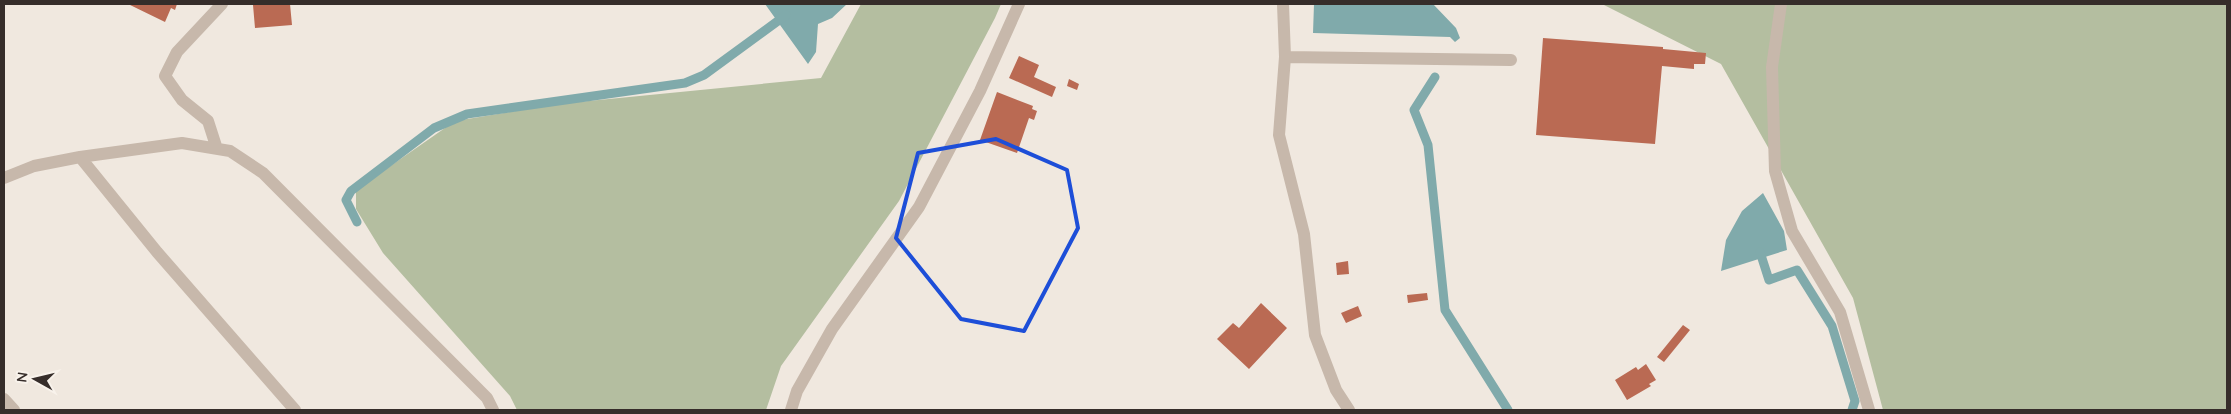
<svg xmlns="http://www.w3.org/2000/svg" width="2231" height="414" viewBox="0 0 2231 414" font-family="Quicksand,sans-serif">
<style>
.green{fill:#b4bea0}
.water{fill:#80aaab}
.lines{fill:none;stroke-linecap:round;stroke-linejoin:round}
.stream{stroke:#80aaab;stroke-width:9}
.building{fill:#ba6a53}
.minor{stroke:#c7b8ab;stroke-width:12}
.marked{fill:none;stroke:#1d4ed8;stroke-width:4;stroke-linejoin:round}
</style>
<rect width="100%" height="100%" fill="#f0e8df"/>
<path class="green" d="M861,4H1001L995,18L899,201L781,366L766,410H517L510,396L383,253L356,209V190L455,121L558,104L821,78Z
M1602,4H2227V410H1883L1853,298L1721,64Z"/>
<path class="water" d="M765,4H847L832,18L818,24L816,52L808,64Z
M1314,4H1433L1456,28L1460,38L1455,42L1450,37L1313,33Z
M1763,193L1784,231L1787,250L1721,271L1726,240L1742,211Z"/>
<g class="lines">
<path class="stream" d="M1435,77L1414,110L1428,145L1445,310L1508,410
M357,222L346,200L351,191L434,128L467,114L685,83L704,75L786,15
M1760,252L1769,280L1797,270L1832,326L1855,401L1852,410"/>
</g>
<path class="building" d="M128,4H177L175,10L171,8L165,22Z
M272,4H290L292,25L255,28L253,5Z
M1543,38L1663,47V49L1706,53L1705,64H1694V69L1662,66L1655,144L1536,135Z
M1019,56L1039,65L1034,77L1056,87L1052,97L1009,78Z
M1069,79L1079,84L1077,90L1067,86Z
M997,92L1033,106L1032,109L1037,111L1034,120L1029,118L1017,153L980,140Z
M1348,261L1349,274L1337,275L1336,263Z
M1427,293L1428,300L1408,303L1407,295Z
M1261,303L1287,328L1249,369L1217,339L1233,323L1239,328Z
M1358,306L1362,316L1346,323L1341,313Z
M1683,325L1690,330L1664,362L1657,357Z
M1646,364L1656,380L1649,384L1651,386L1627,400L1615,380L1636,367L1638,370Z"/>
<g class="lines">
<path class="minor" d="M1283,4L1285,57L1279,135L1304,234L1315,335L1336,390L1349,410
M1781,4L1772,67L1775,171L1792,231L1840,312L1869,410
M1285,57L1511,60
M217,149L208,121L182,100L165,76L177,52L222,4
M80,157L157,252L295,410
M4,178L34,166L80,157L182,143L230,151L263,173L487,398L493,410
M4,399L14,410
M791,410L797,391L832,329L919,207L980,91L1019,4"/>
</g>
<path class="marked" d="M996,139L1067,170L1078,228L1024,331L961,319L896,238L918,153Z"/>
<rect width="2231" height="414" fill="none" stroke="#362d2a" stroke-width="10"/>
<g transform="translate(35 379) rotate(278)" stroke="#f8f2eb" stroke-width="4" paint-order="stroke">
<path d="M0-4L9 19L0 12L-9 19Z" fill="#362d2a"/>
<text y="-8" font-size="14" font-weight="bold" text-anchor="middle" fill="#362d2a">N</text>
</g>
</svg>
